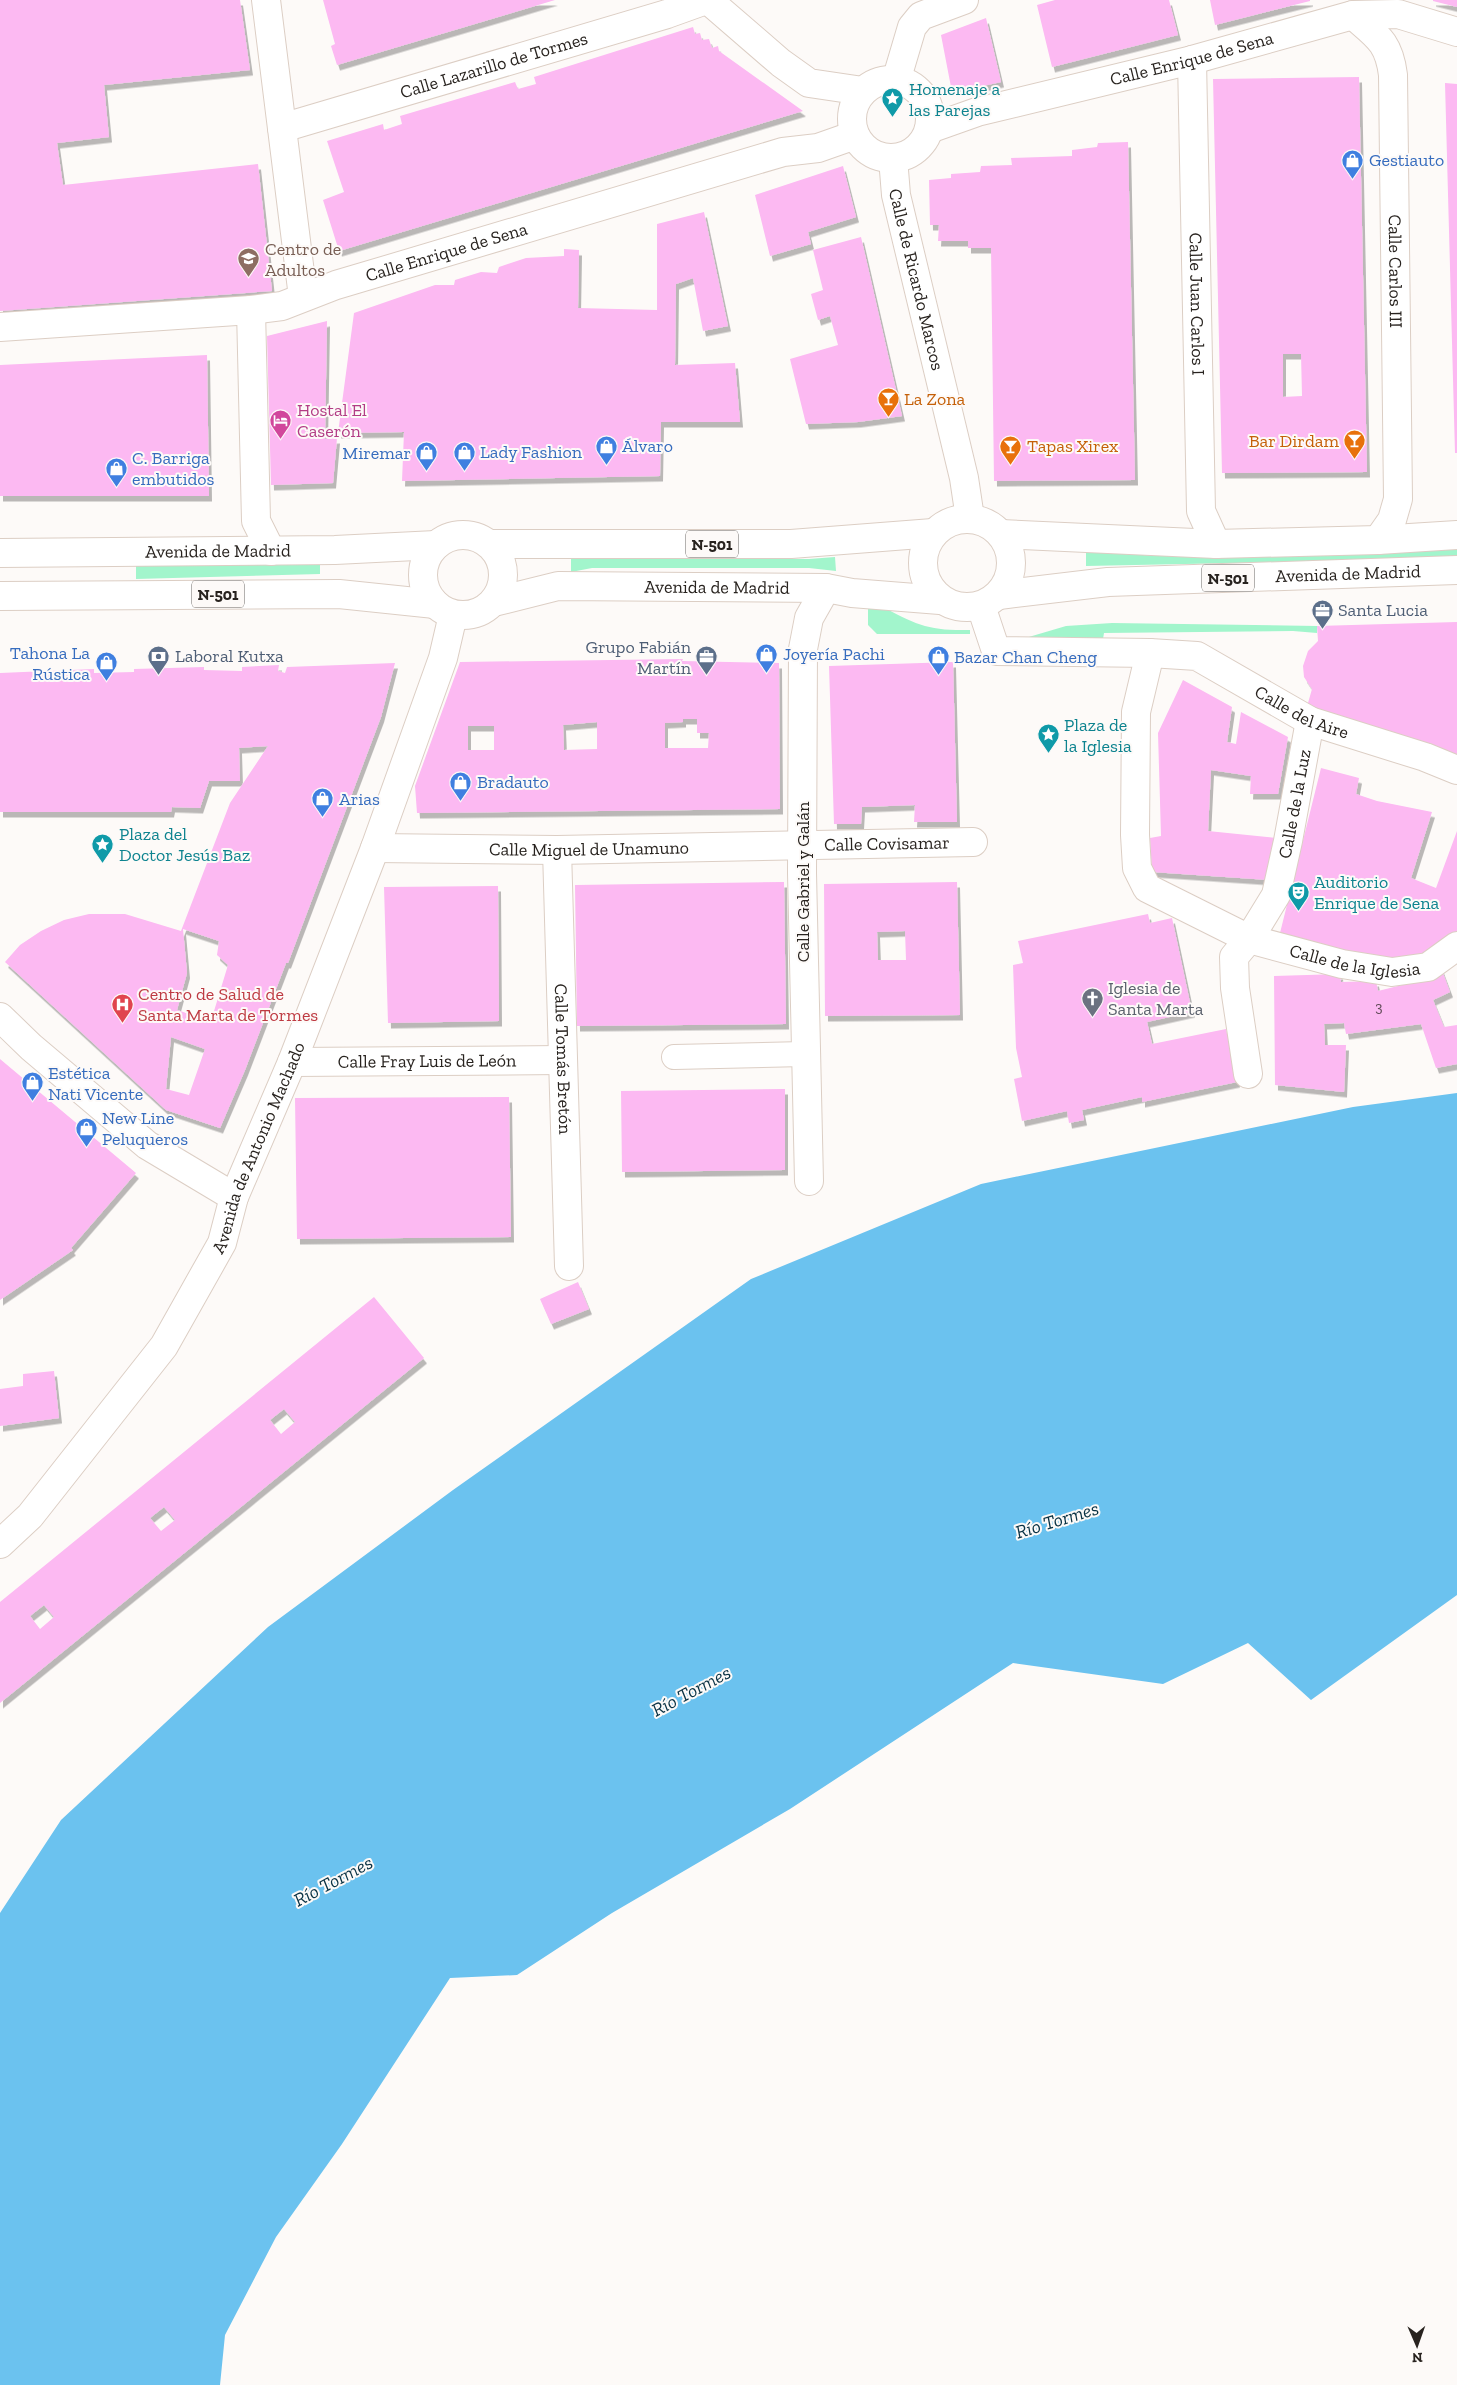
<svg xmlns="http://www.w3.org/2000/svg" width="1457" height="2385" viewBox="0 0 1457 2385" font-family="'Zilla Slab',serif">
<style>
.green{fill:#a2f5cc}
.water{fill:#6bc2ef}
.building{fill:#fcb9f2;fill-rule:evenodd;filter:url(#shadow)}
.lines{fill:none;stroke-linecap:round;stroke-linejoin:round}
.lane-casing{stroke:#dccec4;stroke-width:26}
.street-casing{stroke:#dccec4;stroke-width:30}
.highway-casing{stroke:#dccec4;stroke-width:30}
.lane{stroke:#fff;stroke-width:24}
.street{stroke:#fff;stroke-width:28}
.highway{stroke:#fff;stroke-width:28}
.labels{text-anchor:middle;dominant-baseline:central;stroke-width:4;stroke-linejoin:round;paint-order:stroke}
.number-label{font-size:15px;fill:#5d4854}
.shield{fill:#fdfaf8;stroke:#686460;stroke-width:1}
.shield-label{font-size:16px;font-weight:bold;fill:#28231f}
.street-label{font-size:18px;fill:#28231f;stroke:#fdfaf8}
.culture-label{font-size:18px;fill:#0d838f;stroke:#fdfaf8;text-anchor:start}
.shop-label{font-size:18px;fill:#366cbe;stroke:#fdfaf8;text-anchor:start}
.education-label{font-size:18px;fill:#785e54;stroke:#fdfaf8;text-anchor:start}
.food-label{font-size:18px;fill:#c56008;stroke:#fdfaf8;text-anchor:start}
.hotel-label{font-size:18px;fill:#b23c85;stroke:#fdfaf8;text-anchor:start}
.service-label{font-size:18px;fill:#4e5e75;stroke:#fdfaf8;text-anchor:start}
.worship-label{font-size:18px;fill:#5b616d;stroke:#fdfaf8;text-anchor:start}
.health-label{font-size:18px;fill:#be3a42;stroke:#fdfaf8;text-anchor:start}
.water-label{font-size:19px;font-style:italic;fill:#093244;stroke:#fdfaf8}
</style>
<defs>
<filter id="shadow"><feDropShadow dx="3" dy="5.5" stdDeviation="0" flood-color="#0004"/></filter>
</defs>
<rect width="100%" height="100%" fill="#fdfaf8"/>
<path class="green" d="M1457,549V556L1428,559L1086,566V552L1161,556Z
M835,557L836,571L809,568H592L571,572V558L809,559Z
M320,562V574L136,579V565Z
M880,605C915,625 930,631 970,630V634H877L868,625V606Z
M1112,623L1317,626V633L1293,631L1104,633L1103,639H1022L1066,626Z"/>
<path class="water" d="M1457,1093V1595L1311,1700L1248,1643L1163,1684L1013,1663L790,1809L612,1913L517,1975L450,1978L342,2144L276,2237L225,2335L220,2385H0V1913L61,1820L268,1627L453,1490L751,1279L981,1184L1353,1107Z"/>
<path class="building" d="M0,0H240L250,70L104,85L109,137L57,143L63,185L258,164L272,291L0,311Z
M323,0H555L337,65L331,46L335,44Z
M1055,0H1169L1178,35L1052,67L1037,5Z
M1210,0H1310V1L1215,25Z
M1457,0V7L1433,1V0Z
M986,18L1001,82L969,89L951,87L941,35Z
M693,27L695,34L700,33L702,40L709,39L712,48L718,46L719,51L803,111L339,251L323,200L344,192L327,141L383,124L384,130L402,124L400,116L515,82L518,89L536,84L534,77Z
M1359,77L1367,472L1222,473L1213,79ZM1283,354H1301L1302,396L1283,397Z
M1445,83L1457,84V453H1455Z
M1128,142L1135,480L994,481L991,248H968V241H938L939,225H930L929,180L951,178V174L980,172L981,166L1012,165L1011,158L1072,156V150L1097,147L1098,143Z
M843,166L856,217L808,232L811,244L770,256L755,195Z
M704,212L728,326L703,331L693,278L676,284L675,365L735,363L740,422H661L660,476L402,481L404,432L338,433L354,313L435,285H454L455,280L481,272L497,273L499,267L526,258L564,256V249L579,250L578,308L657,310V224Z
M861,237L902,416L858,422L806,424L790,359L838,345L830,316L818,320L811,294L823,290L813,250Z
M327,321L325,439L337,438L333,483L271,485L267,336Z
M207,355L209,496H0V365Z
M1457,622V757L1306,710L1312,689L1304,677L1303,666L1308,651L1318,641L1317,626Z
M683,659L682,661L779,663L780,809L417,813L415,786L460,662ZM683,719H697V733H709L708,748H665V723L683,722ZM597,722V749L564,750L563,725ZM468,726H494V750H468Z
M953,662L957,822H914L915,805L862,807L861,824H834L829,666Z
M395,663L381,717L288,963H286L245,1070L220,1128L166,1110L5,962L20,945L41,931L64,920L89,914H125L181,931L230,803L268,746L239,748L240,781H209L200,808L172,807L171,812H0V673L94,669V673L134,672V669L204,667V670L242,671V667L279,665L278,671L285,673L287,667ZM183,929L219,941L217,955L228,965L211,1021L177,1010L187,973ZM171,1037L205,1049L189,1095L166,1089Z
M1183,680L1232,707L1227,742L1236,744L1241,712L1288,737L1278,794H1250L1251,776L1211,770L1208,831L1277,838L1269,880L1152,872L1150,838L1161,836L1158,733Z
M1321,768L1359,778L1356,794L1377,801L1432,812L1411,878L1436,888L1457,831V936L1423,962L1390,966L1280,933Z
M784,882L786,1024L577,1026L575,885Z
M957,882L960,1015L825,1016L824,884ZM905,931L906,960H878L877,932Z
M498,886L499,1021L388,1023L384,887Z
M1148,914L1150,923L1172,918L1192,1012L1147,1022L1152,1044L1226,1029L1237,1082L1142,1102V1097L1082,1110L1084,1120L1069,1123L1067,1111L1022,1121L1014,1079L1022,1077L1016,1048L1013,965L1023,963L1018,941Z
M1441,968L1450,992L1433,1000L1444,1027L1457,1025V1064L1436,1068L1421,1024L1346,1034L1344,1023L1324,1024L1325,1045H1346L1344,1092L1275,1085L1274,976L1340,974L1341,982L1376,981L1378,991L1410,983Z
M0,1059L136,1173L71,1248L73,1250L0,1300Z
M785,1089V1170L622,1172L621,1091Z
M509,1097L511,1237L297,1239L295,1098Z
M578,1282L589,1309L551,1324L540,1299Z
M374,1297L424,1358L0,1703V1602ZM284,1409L295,1422L281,1434L270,1420ZM164,1507L175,1520L161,1531L150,1518ZM44,1605L54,1617L40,1629L30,1616Z
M54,1371L59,1418L0,1426V1389L23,1386V1374Z"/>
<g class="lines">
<defs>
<path id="lane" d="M674,1057L804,1054"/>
<g id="street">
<path d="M266,0L303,297"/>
<path d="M708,0L781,63L809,83L863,91"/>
<path id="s1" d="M1353,15C1377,36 1389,42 1393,75L1398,499L1392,520L1378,540"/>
<path id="s2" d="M1192,60L1201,511L1216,544"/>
<circle cx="891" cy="119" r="39"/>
<path d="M896,81L912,27L921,16L964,0"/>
<path id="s3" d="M282,128L667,14L706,0"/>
<path id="s4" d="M929,129L977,112L1192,60L1353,15L1398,14L1457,32"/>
<path id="s5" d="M893,158L896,195L964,478L970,518"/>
<path d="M251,310L256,521L271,551"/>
<path id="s6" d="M0,327L251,310L282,306L336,285L783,152L818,148L855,135"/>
<path id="s7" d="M981,606L996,651L1150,653L1197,656L1310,721L1425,757L1457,770"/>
<path id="s8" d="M1150,653L1136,712L1135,835L1137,868L1147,888L1249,939L1342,964L1392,972L1428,967L1457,946"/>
<path id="s9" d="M375,848L557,850L973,842"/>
<path id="s10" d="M557,850L569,1266"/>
<path d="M0,1017L31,1047L147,1145L234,1197"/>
<path id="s11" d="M292,1062L562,1060"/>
<path id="s12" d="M1248,1074L1235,988L1234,957L1249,939L1276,895L1288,841L1310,721"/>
<path d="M809,1181L802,873L803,649L809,618L826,588"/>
<path id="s13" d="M0,1544L30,1516L164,1346L222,1243L234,1197L292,1062L375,848L443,658L453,615"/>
</g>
<g id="highway">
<circle cx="967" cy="563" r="44"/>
<path d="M1001,534L1216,544L1378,540L1457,535"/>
<circle cx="463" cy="575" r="40"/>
<path d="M490,544H791L933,533"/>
<path id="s14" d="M0,553L335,550L436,545"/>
<path id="s15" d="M999,595L1108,582L1457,570"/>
<path d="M0,596L339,594L435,604"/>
<path id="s16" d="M494,602L558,586L826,588L852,593L940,600"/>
</g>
</defs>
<use href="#lane" class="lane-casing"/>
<use href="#street" class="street-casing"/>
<use href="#highway" class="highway-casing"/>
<use href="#lane" class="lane"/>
<use href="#street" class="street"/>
<use href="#highway" class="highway"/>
</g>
<defs>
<symbol id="sight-pin" viewBox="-11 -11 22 30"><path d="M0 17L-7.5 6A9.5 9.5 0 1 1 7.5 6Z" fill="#0f9aa8" stroke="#fdfaf8"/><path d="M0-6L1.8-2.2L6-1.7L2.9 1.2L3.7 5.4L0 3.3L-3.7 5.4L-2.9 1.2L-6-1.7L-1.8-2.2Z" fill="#fff"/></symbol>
<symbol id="shop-pin" viewBox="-11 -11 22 30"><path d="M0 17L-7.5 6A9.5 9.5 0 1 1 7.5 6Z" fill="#3f7fe0" stroke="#fdfaf8"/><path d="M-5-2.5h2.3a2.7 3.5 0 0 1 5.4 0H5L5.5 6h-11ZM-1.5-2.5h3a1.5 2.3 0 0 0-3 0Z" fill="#fff"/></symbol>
<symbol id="school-pin" viewBox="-11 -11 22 30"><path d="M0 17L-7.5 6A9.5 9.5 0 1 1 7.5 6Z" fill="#8d6e63" stroke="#fdfaf8"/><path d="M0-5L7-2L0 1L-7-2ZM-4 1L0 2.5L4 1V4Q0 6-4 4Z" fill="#fff"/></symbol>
<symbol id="bar-pin" viewBox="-11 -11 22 30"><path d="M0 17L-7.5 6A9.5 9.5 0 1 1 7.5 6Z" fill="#e8710a" stroke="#fdfaf8"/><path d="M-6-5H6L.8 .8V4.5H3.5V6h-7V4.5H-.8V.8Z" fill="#fff"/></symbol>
<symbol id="hotel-pin" viewBox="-11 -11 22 30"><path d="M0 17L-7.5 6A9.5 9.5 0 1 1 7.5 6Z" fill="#d1479c" stroke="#fdfaf8"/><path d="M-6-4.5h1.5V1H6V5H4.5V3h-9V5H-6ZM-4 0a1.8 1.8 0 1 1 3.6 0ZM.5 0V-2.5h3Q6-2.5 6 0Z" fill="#fff"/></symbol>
<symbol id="office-pin" viewBox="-11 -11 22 30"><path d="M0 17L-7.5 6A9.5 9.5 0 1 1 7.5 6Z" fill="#5c6f8a" stroke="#fdfaf8"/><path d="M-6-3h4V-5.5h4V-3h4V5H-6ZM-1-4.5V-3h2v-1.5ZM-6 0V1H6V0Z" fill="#fff"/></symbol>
<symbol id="bank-pin" viewBox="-11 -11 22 30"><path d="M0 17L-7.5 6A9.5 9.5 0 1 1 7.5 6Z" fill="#5c6f8a" stroke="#fdfaf8"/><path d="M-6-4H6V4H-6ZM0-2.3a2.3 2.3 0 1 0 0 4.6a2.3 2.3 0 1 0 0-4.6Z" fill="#fff"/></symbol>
<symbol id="theatre-pin" viewBox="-11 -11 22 30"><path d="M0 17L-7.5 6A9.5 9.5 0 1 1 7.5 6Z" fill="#0f9aa8" stroke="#fdfaf8"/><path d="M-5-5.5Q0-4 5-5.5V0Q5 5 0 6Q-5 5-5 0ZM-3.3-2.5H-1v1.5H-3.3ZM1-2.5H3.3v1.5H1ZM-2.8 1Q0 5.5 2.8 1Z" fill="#fff"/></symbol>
<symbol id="church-pin" viewBox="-11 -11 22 30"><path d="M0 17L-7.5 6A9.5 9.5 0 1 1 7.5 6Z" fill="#6b7280" stroke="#fdfaf8"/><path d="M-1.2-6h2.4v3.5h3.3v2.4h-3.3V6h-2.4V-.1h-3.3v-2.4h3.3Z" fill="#fff"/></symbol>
<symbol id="hospital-pin" viewBox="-11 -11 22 30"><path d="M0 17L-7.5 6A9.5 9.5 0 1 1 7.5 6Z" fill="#e0444e" stroke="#fdfaf8"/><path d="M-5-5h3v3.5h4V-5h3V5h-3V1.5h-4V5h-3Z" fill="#fff"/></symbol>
</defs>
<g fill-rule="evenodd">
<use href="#sight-pin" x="880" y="86" width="25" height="34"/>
<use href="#shop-pin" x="1340" y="148" width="25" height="34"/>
<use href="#school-pin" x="236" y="246" width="25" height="34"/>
<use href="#bar-pin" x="876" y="386" width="25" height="34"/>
<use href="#hotel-pin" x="268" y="408" width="25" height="34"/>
<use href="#bar-pin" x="1342" y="428" width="25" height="34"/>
<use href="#shop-pin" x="594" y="434" width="25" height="34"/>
<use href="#bar-pin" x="998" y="434" width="25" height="34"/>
<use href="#shop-pin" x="452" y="440" width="25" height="34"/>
<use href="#shop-pin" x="414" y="440" width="25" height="34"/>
<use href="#shop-pin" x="104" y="456" width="25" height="34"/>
<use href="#office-pin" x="1310" y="598" width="25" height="34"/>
<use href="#shop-pin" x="754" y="642" width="25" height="34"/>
<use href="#bank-pin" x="146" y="644" width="25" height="34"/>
<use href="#office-pin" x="694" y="644" width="25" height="34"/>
<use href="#shop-pin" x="926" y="644" width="25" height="34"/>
<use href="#shop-pin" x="94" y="650" width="25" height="34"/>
<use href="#sight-pin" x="1036" y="722" width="25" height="34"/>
<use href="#shop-pin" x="448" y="770" width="25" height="34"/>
<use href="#shop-pin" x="310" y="786" width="25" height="34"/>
<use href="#sight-pin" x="90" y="832" width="25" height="34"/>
<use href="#theatre-pin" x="1286" y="880" width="25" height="34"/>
<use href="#church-pin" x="1080" y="986" width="25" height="34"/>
<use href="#hospital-pin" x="110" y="992" width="25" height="34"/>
<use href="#shop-pin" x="20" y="1070" width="25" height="34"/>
<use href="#shop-pin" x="74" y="1116" width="25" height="34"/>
</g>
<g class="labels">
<g class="number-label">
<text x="1379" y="1007">3</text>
</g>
<g class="shield">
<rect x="686" y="530.5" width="52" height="27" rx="4"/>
<rect x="1202" y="564.5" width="52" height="27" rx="4"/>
<rect x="192" y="580.5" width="52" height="27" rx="4"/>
</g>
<g class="shield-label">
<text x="712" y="544">N-501</text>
<text x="1228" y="578">N-501</text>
<text x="218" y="594">N-501</text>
</g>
<g class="street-label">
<text stroke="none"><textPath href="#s4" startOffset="272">Calle Enrique de Sena</textPath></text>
<text stroke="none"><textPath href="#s3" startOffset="221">Calle Lazarillo de Tormes</textPath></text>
<text stroke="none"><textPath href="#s6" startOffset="456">Calle Enrique de Sena</textPath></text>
<text stroke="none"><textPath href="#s1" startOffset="271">Calle Carlos III</textPath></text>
<text stroke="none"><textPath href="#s5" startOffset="124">Calle de Ricardo Marcos</textPath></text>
<text stroke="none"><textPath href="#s2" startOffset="244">Calle Juan Carlos I</textPath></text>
<text stroke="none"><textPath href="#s14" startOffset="218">Avenida de Madrid</textPath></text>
<text stroke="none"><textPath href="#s15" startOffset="350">Avenida de Madrid</textPath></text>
<text stroke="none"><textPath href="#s16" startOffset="225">Avenida de Madrid</textPath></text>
<text stroke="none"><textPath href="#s7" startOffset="368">Calle del Aire</textPath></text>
<text stroke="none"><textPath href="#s12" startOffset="286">Calle de la Luz</textPath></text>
<text stroke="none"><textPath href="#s9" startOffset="512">Calle Covisamar</textPath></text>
<text stroke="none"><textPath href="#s9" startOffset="214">Calle Miguel de Unamuno</textPath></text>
<text transform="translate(803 882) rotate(-90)">Calle Gabriel y Galán</text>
<text stroke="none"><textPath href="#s8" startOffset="462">Calle de la Iglesia</textPath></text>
<text stroke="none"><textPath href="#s10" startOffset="209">Calle Tomás Bretón</textPath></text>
<text stroke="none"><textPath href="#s11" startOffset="135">Calle Fray Luis de León</textPath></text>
<text stroke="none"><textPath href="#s13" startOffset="478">Avenida de Antonio Machado</textPath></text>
</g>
<g class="culture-label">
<text x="909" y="89">Homenaje a<tspan x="909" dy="21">las Parejas</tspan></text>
<text x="1064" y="725">Plaza de<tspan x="1064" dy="21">la Iglesia</tspan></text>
<text x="119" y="834">Plaza del<tspan x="119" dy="21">Doctor Jesús Baz</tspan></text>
<text x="1314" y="882">Auditorio<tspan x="1314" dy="21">Enrique de Sena</tspan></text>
</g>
<g class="shop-label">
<text x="1369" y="160">Gestiauto</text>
<text x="622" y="446">Álvaro</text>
<text x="480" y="452">Lady Fashion</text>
<text x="411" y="453" text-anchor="end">Miremar</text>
<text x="132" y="458">C. Barriga<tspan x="132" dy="21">embutidos</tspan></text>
<text x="90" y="653" text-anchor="end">Tahona La<tspan x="90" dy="21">Rústica</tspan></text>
<text x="783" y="654">Joyería Pachi</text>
<text x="954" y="657">Bazar Chan Cheng</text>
<text x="477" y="782">Bradauto</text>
<text x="339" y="799">Arias</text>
<text x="48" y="1073">Estética<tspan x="48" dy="21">Nati Vicente</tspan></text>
<text x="102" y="1118">New Line<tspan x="102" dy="21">Peluqueros</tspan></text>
</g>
<g class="education-label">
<text x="265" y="249">Centro de<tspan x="265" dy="21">Adultos</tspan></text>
</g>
<g class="food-label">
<text x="904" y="399">La Zona</text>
<text x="1339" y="441" text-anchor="end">Bar Dirdam</text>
<text x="1027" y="446">Tapas Xirex</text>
</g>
<g class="hotel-label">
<text x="297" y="410">Hostal El<tspan x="297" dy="21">Caserón</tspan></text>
</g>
<g class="service-label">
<text x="1338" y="610">Santa Lucia</text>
<text x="691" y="647" text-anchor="end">Grupo Fabián<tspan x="691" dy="21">Martín</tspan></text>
<text x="175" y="656">Laboral Kutxa</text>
</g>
<g class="worship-label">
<text x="1108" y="988">Iglesia de<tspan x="1108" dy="21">Santa Marta</tspan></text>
</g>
<g class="health-label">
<text x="138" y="994">Centro de Salud de<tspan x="138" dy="21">Santa Marta de Tormes</tspan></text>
</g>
<g class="water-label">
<text transform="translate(1057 1520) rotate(-17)">Río Tormes</text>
<text transform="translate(691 1691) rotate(-28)">Río Tormes</text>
<text transform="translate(333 1881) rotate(-28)">Río Tormes</text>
</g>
</g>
<g transform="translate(1417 2345) rotate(178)" stroke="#fdfaf8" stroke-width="4" paint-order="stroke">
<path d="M0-4L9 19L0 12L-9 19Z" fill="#28231f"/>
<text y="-8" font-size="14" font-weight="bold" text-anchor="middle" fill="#28231f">N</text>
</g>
</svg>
